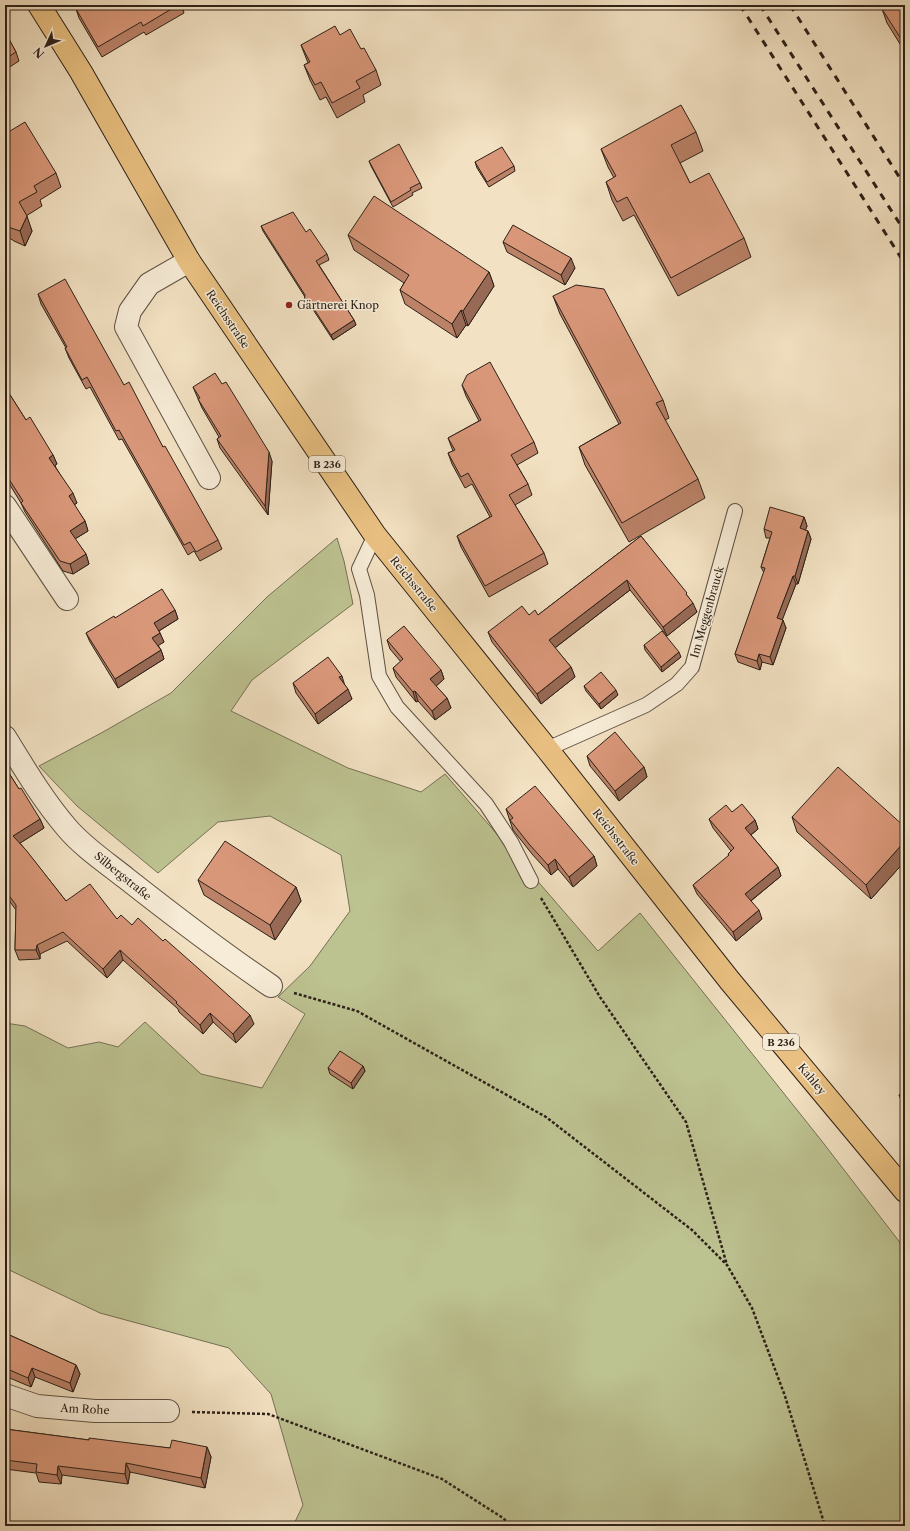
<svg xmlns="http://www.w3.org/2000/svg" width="910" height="1531" viewBox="0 0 910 1531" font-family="'Libre Caslon Text',serif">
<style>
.green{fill:#bdc291;stroke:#757255}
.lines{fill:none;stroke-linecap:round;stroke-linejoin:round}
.service-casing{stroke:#5e5143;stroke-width:16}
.minor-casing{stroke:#5e5143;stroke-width:24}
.primary-casing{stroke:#2d2119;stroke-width:24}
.path{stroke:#2d2119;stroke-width:2.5;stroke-dasharray:3 2;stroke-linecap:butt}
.service{stroke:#f7ecd7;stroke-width:14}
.minor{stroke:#f7ecd7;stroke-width:22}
.primary{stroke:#e9c081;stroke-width:22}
.rail{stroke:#2d2119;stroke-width:3;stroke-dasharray:7 7;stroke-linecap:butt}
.wall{fill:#bb8268;stroke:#2d2119}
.shaded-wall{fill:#986a55;stroke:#2d2119}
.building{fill:#d99779;stroke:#2d2119}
.poi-dot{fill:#8f2418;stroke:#f7ecd7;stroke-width:1.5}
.labels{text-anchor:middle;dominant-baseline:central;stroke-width:3;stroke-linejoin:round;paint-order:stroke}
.shield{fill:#f7ecd7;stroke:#6a5e52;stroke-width:1}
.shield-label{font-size:10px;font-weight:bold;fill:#2d2119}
.poi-label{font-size:11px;fill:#2d2119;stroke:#f7ecd7;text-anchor:start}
.street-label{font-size:11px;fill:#2d2119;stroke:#f7ecd7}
</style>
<rect width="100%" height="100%" fill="#f2e1c2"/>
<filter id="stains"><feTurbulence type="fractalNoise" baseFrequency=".005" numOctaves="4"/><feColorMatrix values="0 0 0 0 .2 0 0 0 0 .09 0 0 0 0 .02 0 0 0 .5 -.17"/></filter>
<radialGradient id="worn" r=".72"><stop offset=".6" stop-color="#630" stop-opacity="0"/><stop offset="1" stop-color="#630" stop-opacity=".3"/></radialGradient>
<path class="green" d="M337,538L344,561L353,604L252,680L231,711L348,768L421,792L445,774L598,951L640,913L821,1140L905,1249V1526H293L303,1505L271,1394L229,1348L100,1313L5,1268V1023L25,1026L68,1048L99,1042L118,1047L145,1022L201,1074L262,1088L305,1014L278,997L310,966L350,911L341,855L270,816L218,822L158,873L77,806L39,766L103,732L171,693L267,597Z"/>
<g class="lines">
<defs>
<path id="service" d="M375,535L359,569L367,595L379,676L397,707L486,804L511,842L531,881
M547,749L646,705L677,684L692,667L735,511"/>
<path id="minor" d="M189,261L149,284L130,311L126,327L209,478
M5,506L67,599
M5,737C24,768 43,800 67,828C83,847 107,863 127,879C174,916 221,952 271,986
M5,1395L37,1406L95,1411H168"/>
<path id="primary" d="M39,5L81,72L189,261L375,535L547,749L730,981L905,1191"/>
</defs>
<use href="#service" class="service-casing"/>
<use href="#minor" class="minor-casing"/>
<use href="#primary" class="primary-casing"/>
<path class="path" d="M541,898L600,997L686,1122L727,1265
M294,993L357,1011L546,1117L692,1230L727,1265L752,1308L785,1396L825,1526
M192,1412L268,1414L442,1479L503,1518L511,1526"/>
<use href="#service" class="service"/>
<use href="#minor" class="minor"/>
<use href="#primary" class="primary"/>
<path class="rail" d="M740,5L905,264
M760,5L905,232
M790,5L905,186"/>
</g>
<path class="wall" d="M122,5H182L184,13L146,35L144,32L102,57L79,18L76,9L117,8Z
M905,5V52L887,23L882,9Z
M5,32L16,52L19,61L5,70Z
M340,35L361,49L376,70L381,85L363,95L365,102L337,118L326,97L320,100L310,80L304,65L308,63L301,45Z
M696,132L703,151L680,163L690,183L744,238L751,257L678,296L634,215L623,221L612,200L606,182L614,178L608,167L601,149Z
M5,134L56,173L61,187L40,200L42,206L26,216L32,231L25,246L14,241L5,235Z
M369,161L420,183L422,188L412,193L413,195L393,207L371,166Z
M475,162L514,166L515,171L489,187L477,168Z
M261,226L306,232L327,254L329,260L319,265L354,320L356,325L333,340L312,308L306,307L304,302L305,297L263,231Z
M348,235L489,272L494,286L468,326L466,325L457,338L405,304L400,290L404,283L354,250Z
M503,242L575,268L565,285L507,252Z
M38,294L124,385L163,447L218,540L222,549L200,561L194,551L188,555L122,439L119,440L90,387L86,389L69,358L65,348H66L41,304Z
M553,296L663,400L669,418L665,420L698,479L705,498L629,542L585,465L579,447L619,424L560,314Z
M462,385L534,442L538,453L517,465L528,484L532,495L515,505L544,553L548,564L489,597L461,547L457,536L490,517L472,484L465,488L452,464L448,453L453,451L448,438L479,421L466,396Z
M5,387L26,420L53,455L57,464L55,466L77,503L74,505L85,521L88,531L75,539L86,554L89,564L73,574L63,571L25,512L21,503L5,477Z
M193,387L272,461L268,515L220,448L217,439L219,437L202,408Z
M804,517L807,526L805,530L808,531L811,539L798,584H796L782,619L786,628L773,665L762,662L760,670L738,662L735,654L764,573L761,567L770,538H766L764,529Z
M641,536L689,598L697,612L667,636L630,590L555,648L571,667L575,677L541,704L492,642L488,632L529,615H538Z
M175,610L178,619L159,631L164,642L158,645L161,650L164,659L118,688L90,642L86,633L115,618Z
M387,640L441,670L444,679L436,686L447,698L451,708L435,720L418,701L416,702L396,677L393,668L401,662L390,649Z
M644,645L681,657L662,672L645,650Z
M293,683L345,685L352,699L318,724L296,693Z
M584,686L618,695L601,709L586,691Z
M587,756L644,767L647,777L619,801L590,766Z
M5,767L19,789L40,819L44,828L20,843L66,901L132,925L163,941L254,1024L236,1043L213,1022L203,1034L179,1012L178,1009L123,960L107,978L67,941L40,954V959L19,960L15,950L16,910L5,895Z
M506,809L594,856L597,866L573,887L558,869L551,875L532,854L513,830Z
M732,812L755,820L758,829L751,835L778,867L781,876L751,901L762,919L736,941L697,894L693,885L729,856L728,854L731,851L713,828L709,819Z
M792,817L905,827V861L871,899L797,832Z
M198,880L296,887L301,901L275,940L204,895Z
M363,1066L365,1071L353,1089L330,1074L328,1068Z
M905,1091V1108L903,1105L899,1095Z
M5,1333L76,1365L80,1374L73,1392L35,1377L31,1387L5,1376Z
M5,1429L89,1440L170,1448L207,1447L211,1457L205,1488L130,1472L128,1484L62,1475L61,1484L39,1482L36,1473L5,1469Z"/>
<path class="shaded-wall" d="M27,216L32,231L25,246L20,231Z
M571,258L575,268L565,285L561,275Z
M489,272L494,286L468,326L463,311Z
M461,310L466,325L457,338L452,324Z
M354,320L356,325L333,340L331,335Z
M269,452L272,461L268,515L265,506Z
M53,455L57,464L53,467L49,458Z
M73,493L77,503L72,506L69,496Z
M804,517L807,526L803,537L800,528Z
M85,521L88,531L73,540L70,531Z
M808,531L811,539L798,584L795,576Z
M86,554L89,564L73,574L70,564Z
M793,576L796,584L780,626L777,618Z
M627,580L630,590L552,650L549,640Z
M693,603L697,612L667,636L663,627Z
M175,610L178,619L157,632L154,623Z
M783,620L786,628L773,665L770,657Z
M160,633L164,642L156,647L152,638Z
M161,650L164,659L118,688L115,679Z
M679,652L681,657L662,672L661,667Z
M759,654L762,662L760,670L757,661Z
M571,667L575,677L541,704L537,694Z
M441,670L444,679L434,688L430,679Z
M342,676L345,686L339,677Z
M348,689L352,699L318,724L315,714Z
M616,690L618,695L601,709L599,704Z
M415,691L418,701L416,702L413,692Z
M447,698L451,708L435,720L432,711Z
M644,767L647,777L619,801L615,791Z
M40,819L44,828L17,845L13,836Z
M755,820L758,829L748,837L745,828Z
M905,841V861L871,899L866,885Z
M594,856L597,866L573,887L569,877Z
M555,859L558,869L551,875L548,865Z
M778,867L781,876L748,903L745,894Z
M296,887L301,901L275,940L270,925Z
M759,910L762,919L736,941L733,932Z
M37,945L40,954V959L36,950Z
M120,950L123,960L107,978L103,969Z
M210,1013L213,1022L203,1034L200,1025Z
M250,1015L254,1024L236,1043L233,1034Z
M363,1066L365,1071L353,1089L351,1083Z
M76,1365L80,1374L73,1392L70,1383Z
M32,1368L35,1377L31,1387L28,1378Z
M207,1447L211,1457L205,1488L201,1478Z
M126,1463L130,1472L128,1484L125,1474Z
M58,1466L62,1475L61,1484L57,1475Z"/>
<path class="building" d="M82,5H115L117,8L122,5H178L143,26L141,22L98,47L76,9Z
M888,5H905V45L882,9Z
M335,26L340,35L350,29L361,49L364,48L376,70L356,81L360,88L332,103L321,82L315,85L304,65L310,62L301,45Z
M5,32L16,52L5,59Z
M681,105L696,132L671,145L690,183L709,173L744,238L671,278L627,197L617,202L606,182L616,176L601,149Z
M25,122L56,173L34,186L37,192L19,202L27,216L20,231L8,227L5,224V134Z
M399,144L420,183L410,188L411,190L391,202L369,161Z
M502,147L514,166L487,182L475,162Z
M374,196L489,272L463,311L461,310L452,324L400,290L409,275L348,235Z
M293,212L306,232L310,229L327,254L316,261L354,320L331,335L310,303L304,302L305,295L261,226Z
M513,225L571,258L561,275L503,242Z
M65,279L124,385L129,382L163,447L165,446L218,540L196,552L190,542L184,545L119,430L116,431L87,377L82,380L65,348L67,347L38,294Z
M576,285L604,289L663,400L656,403L698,479L622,523L579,447L621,423L553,296Z
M490,362L534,442L511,455L528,484L509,495L544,553L485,586L457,536L492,516L468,473L461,477L448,453L455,450L448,438L481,420L462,385L467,375Z
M215,373L222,384L226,382L269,452L265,506L217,439L221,436L198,399L200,398L193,387Z
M5,387L26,420L30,417L53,455L49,458L73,493L69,496L85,521L70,531L86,554L70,564L60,561L21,503L23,501L5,473Z
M770,507L804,517L800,528L808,531L795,576H793L777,618L783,620L770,657L759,654L757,661L735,654L765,568L761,567L772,532L764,529Z
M641,536L687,593L686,594L693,603L663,627L627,580L549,640L571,667L537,694L488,632L522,606L529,615L535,610L538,615Z
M162,589L175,610L154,623L160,633L152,638L161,650L115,679L86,633L114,616L115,618Z
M404,626L441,670L430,679L447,698L432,711L415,691L413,692L393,668L403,659L387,640Z
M662,631L679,652L661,667L644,645Z
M328,657L342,676L339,677L348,689L315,714L293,683Z
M601,672L616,690L599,704L584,686Z
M615,732L644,767L615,791L587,756Z
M5,767L19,789L21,788L40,819L13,836L26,850L66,901L90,884L117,919L121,915L132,925L138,918L163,941L165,939L199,969L250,1015L233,1034L210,1013L200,1025L176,1003L177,1002L120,950L103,969L63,932L37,945L36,950H15L16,905L5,890Z
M838,767L905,827V841L866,885L792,817Z
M535,786L594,856L569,877L555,859L548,865L529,844L510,820L513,818L506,809Z
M742,804L755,820L745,828L778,867L745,894L759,910L733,932L693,885L729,855L728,854L734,848L709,819L726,805L732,812Z
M225,841L296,887L270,925L198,880Z
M340,1051L363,1066L351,1083L328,1068Z
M905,1091V1104L899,1095Z
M5,1333L76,1365L70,1383L32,1368L28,1378L5,1368Z
M5,1429L89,1440V1438L170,1448L172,1440L207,1447L201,1478L126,1463L125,1474L58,1466L57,1475L36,1472L37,1464L5,1460Z"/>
<circle class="poi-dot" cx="289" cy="305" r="4"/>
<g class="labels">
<g class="shield">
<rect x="309" y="456" width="36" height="16" rx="3"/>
<rect x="763" y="1034" width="36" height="16" rx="3"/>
</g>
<g class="shield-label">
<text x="327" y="464">B 236</text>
<text x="781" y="1042">B 236</text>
</g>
<g class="poi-label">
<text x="297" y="305">Gärtnerei Knop</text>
</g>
<g class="street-label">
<text transform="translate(228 319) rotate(56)">Reichsstraße</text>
<text transform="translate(414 584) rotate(51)">Reichsstraße</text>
<text transform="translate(707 612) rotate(-74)">Im Meggenbrauck</text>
<text transform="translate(616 837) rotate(52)">Reichsstraße</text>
<text transform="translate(123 876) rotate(39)">Silbergstraße</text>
<text transform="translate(812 1079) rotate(50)">Kahley</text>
<text transform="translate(85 1409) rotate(3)">Am Rohe</text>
</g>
</g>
<rect width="910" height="1531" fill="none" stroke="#f2e1c2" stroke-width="20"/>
<rect x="6" y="6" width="898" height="1519" fill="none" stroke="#2d2119" stroke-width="2"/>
<rect x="10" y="10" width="890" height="1511" fill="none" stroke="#2d2119"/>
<g transform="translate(46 46) rotate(226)" stroke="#f7ecd7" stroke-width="3" paint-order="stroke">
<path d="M0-3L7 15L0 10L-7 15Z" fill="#2d2119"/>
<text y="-6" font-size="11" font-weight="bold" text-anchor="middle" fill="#2d2119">N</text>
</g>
<rect width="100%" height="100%" filter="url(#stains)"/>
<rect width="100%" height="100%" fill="url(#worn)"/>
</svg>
